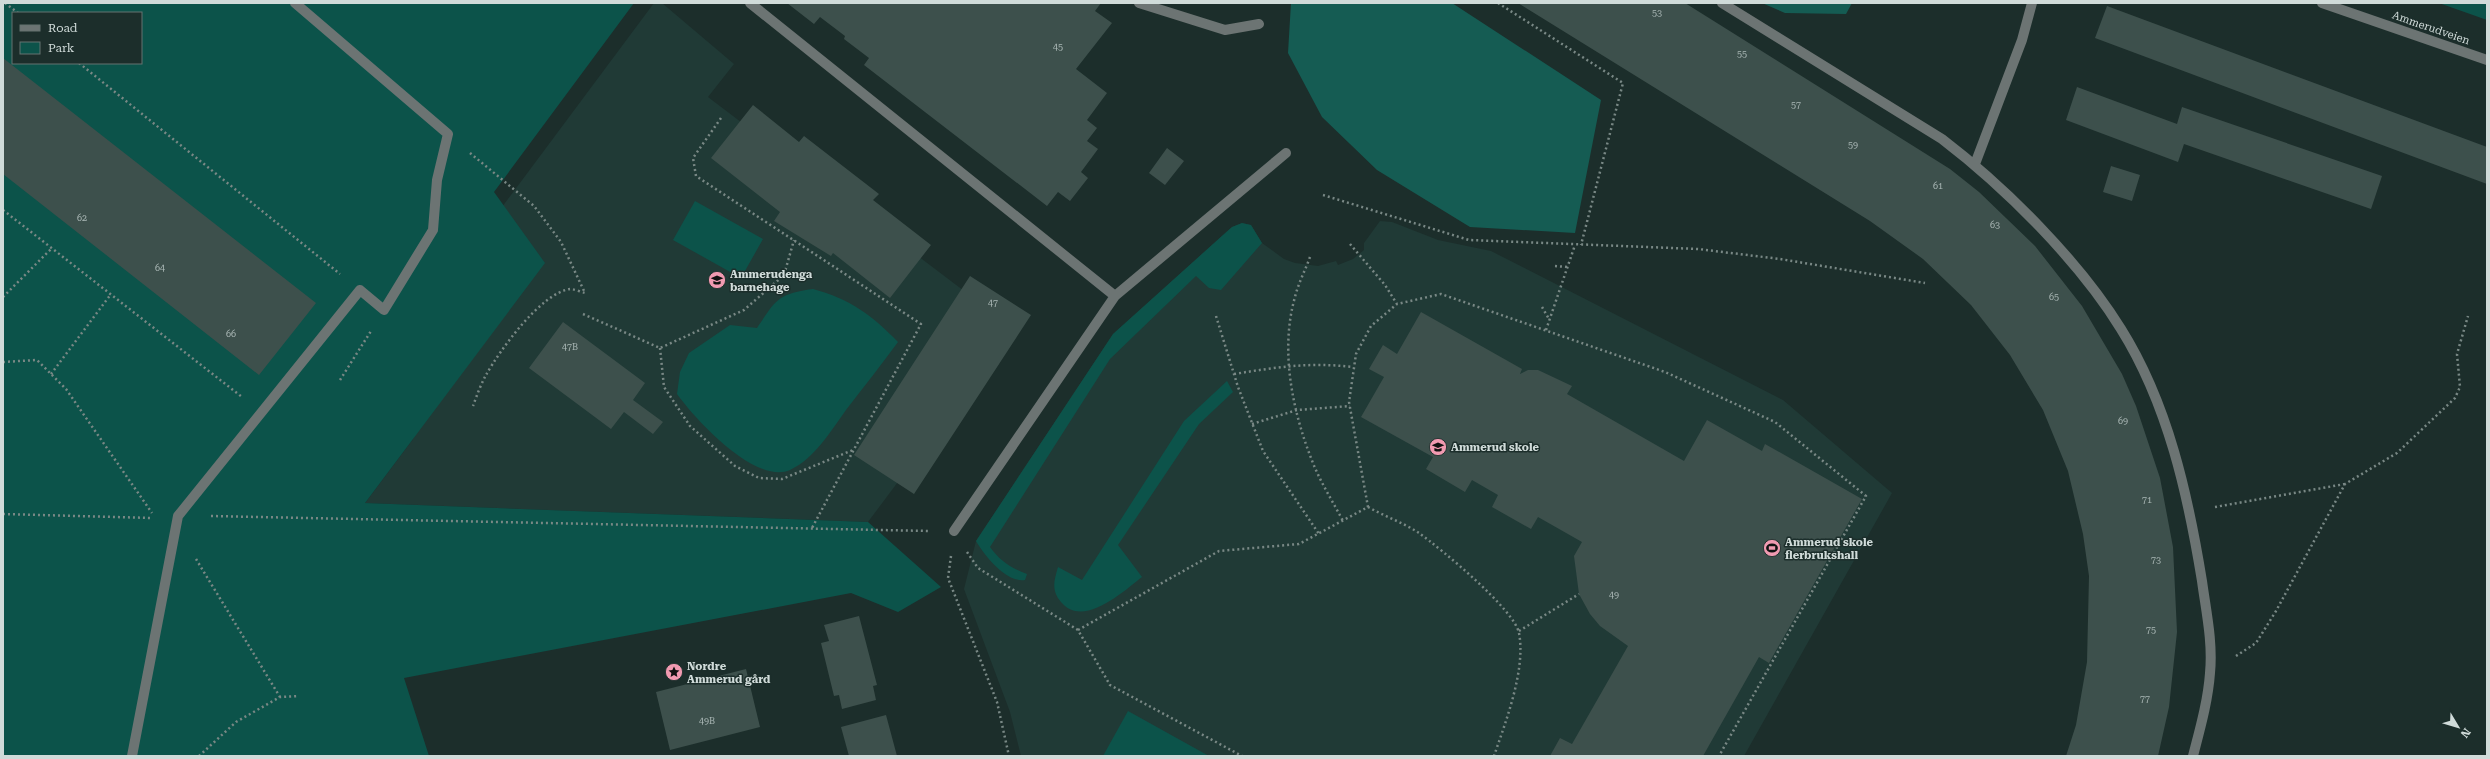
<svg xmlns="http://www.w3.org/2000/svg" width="2490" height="759" viewBox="0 0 2490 759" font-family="'Roboto Serif',serif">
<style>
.built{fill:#203a36}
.green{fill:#0c534a;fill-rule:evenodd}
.forest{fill:#155c53}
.building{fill:#3d504c}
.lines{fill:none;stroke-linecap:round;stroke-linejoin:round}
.path{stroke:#798885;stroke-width:2.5;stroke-dasharray:2 3;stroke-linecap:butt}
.minor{stroke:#6c7473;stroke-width:10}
.labels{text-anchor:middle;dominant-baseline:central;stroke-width:3;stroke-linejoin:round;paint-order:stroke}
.number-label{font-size:9px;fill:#abb8b6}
.street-label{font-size:11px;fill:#d0dbd9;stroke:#1c2e2b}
.poi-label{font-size:11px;font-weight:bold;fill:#d0dbd9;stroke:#1c2e2b;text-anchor:start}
</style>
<rect width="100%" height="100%" fill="#1c2e2b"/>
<path class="built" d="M654,3H662L734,64L708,97L1013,328L868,522L365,503L413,439L461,262Z
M1380,221L1392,222L1438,240L1491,251L1783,400L1892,493L1744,756H1021L1010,712L964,589L976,541L1113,334L1232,227L1242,223L1251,225L1262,243L1284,259L1295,263L1318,266L1336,261L1338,265L1353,259L1364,250V243Z"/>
<path class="green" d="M3,3H634L494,192L545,263L365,503L868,522L941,587L898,612L851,593L404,678L429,756H3ZM13,13H141V63H13Z
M2439,3H2487V20Z
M695,201L763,239L741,278L673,240Z
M1242,223L1251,225L1262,243L1221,290L1209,288L1196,276L1110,359L990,547C1000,561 1011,568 1027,574L1025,580C1006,583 984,555 976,541L1113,334L1223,235L1232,227Z
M813,289C850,299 872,315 898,342C881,365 863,388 846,410C830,432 815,458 790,470C755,485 695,419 677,394L680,372L689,353L730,325L757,328C776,300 777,294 813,289Z
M1227,381L1233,392L1199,424L1118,545L1142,577C1124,591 1083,629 1061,602C1051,590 1054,581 1058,567L1082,580L1184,421Z
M1128,711L1209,756H1103Z"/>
<path class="forest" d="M1291,3H1452L1601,100L1575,233L1470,227L1377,170L1322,117L1288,53Z
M1762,3H1852L1846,14L1785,13Z"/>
<path class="building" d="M787,3H1101L1095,11L1112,23L1076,69L1107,93L1087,120L1097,128L1087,141L1098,149L1081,172L1088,178L1070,201L1058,192L1047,206L864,65L869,58L844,39L845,36L820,17L814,24Z
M1518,3H1685L1950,169L1979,192L2035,246L2082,306L2122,374L2136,406L2160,478L2173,547L2177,632L2169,707L2158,756H2066L2076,725L2087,662L2089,576L2083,534L2068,471L2043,410L2010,355L1971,305L1923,259L1870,221Z
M2107,6L2487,147V184L2095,38Z
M3,58L316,303L259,375L3,174Z
M2077,87L2177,124L2182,107L2382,176L2371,209L2184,144L2178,162L2066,120Z
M753,105L799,142L804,136L879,194L873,200L931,245L890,298L833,253L831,256L774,221L780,212L711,158Z
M1167,148L1184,161L1165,185L1149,173Z
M2111,166L2140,175L2132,201L2103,192Z
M970,276L1031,315L914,494L854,455Z
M1421,312L1522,369L1520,374L1528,370H1538L1572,386L1567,394L1684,461L1707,420L1762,451L1765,444L1862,499L1769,663L1759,657L1703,756H1550L1560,738L1572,744L1628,646L1600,626L1590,614L1579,594L1574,556L1582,542L1538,517L1531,529L1492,507L1498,495L1472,480L1465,492L1426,469L1433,457L1361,417L1384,377L1369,369L1383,345L1397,354Z
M563,322L645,383L633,400L663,422L653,434L624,412L611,429L529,368Z
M859,616L877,685L873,686L876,700L842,709L839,695L834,696L821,643L829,641L824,625Z
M746,669L760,727L670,750L656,692Z
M886,715L897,756H849L841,727Z"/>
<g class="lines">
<path class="path" d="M5,3L18,13
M1498,3L1623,83L1581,245
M79,63L340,274
M721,118L693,158L696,176L921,324L812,528
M470,153L534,206L561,242L585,293C581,292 574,289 570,289C541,293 500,350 486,375C481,384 477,395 473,406
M1323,195L1469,240L1698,249L1780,259L1925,283
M3,210L242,397
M1350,244L1385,285L1397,304
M1310,257C1305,271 1298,284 1295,297C1280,349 1292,409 1311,458C1319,480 1332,500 1343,521
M1555,266L1567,267
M3,297L52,248
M1542,307L1549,319
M583,314L660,348L744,310L784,275L794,240
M1216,316L1238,387L1263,451L1319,534
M1546,330L1575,245
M660,348L664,387L690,426L735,466L759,478L782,479L853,450
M3,362L37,360L66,389L152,513
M51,374L111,294
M1234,374C1278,367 1309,362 1353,367
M340,380L371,331
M1252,424L1297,410L1350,406
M1368,507C1384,516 1404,523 1419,533C1441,549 1514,609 1519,633C1526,669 1506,721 1494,756
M2215,507L2345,484
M3,514L152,518
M211,516L929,531
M967,552L978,568L1078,630L1110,685L1242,756
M951,556L948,578L997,702L1009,756
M196,559L280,697
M1078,630L1219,551L1299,544L1368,507L1349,402L1356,354L1371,326L1397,304L1441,294L1665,372L1775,422L1866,496L1719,756
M1519,631L1579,594
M2236,656L2256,643L2276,611L2345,484L2397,453L2455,398L2460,387L2457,354L2468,316
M199,756L236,722L280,697L299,696"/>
<path class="minor" d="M750,3L1115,296
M1139,3L1225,30L1259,24
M1722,3L1942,139C2006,188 2079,261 2121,329C2168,404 2188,495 2202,581C2206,611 2213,642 2210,673C2208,701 2200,729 2193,756
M2322,3L2487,60
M1975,164L2022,40L2032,3
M954,531L1115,296L1286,153
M132,756L178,516L360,290L384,310L433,230L437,180L448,134L295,3"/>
</g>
<defs>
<symbol id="school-disc" viewBox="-11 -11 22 22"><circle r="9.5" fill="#f19ab1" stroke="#1c2e2b"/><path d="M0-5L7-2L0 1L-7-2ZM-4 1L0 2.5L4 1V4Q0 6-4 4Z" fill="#111"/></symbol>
<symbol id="stadium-disc" viewBox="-11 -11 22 22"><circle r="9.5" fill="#f19ab1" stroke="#1c2e2b"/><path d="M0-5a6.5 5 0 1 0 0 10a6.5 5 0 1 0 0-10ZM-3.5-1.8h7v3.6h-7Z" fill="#111"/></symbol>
<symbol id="sight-disc" viewBox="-11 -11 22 22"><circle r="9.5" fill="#f19ab1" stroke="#1c2e2b"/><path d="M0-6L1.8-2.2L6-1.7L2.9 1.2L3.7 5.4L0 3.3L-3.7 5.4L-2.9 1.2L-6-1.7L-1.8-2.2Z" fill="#111"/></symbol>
</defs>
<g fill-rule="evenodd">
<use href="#school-disc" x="707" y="270" width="20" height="20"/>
<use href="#school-disc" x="1428" y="437" width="20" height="20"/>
<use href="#stadium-disc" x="1762" y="538" width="20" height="20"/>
<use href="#sight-disc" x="664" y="662" width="20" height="20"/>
</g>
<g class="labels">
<g class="number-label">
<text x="1657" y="13">53</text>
<text x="1058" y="47">45</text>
<text x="1742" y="54">55</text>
<text x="1796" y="105">57</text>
<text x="1853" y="145">59</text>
<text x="1938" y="186">61</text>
<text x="82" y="218">62</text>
<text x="1995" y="225">63</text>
<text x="160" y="268">64</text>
<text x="2054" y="297">65</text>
<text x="993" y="303">47</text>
<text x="231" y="334">66</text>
<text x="570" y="347">47B</text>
<text x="2123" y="421">69</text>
<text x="2147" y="500">71</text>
<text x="2156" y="560">73</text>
<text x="1614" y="595">49</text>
<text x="2151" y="630">75</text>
<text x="2145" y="699">77</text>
<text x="707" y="721">49B</text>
</g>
<g class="street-label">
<text transform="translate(2431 28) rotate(19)">Ammerudveien</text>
</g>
<g class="poi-label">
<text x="730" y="274">Ammerudenga<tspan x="730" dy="13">barnehage</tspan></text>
<text x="1451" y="447">Ammerud skole</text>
<text x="1785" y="542">Ammerud skole<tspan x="1785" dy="13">flerbrukshall</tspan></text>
<text x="687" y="666">Nordre<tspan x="687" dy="13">Ammerud gård</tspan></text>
</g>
</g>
<rect width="2490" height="759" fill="none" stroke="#d0dbd9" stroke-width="8"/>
<rect x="12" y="12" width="130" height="52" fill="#1c2e2b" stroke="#647371"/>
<rect x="20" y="25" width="20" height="6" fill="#6c7473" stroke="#647371"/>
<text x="48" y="32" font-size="12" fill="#d0dbd9">Road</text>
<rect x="20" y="42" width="20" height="12" fill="#0c534a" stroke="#647371"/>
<text x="48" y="52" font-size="12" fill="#d0dbd9">Park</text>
<g transform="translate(2458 727) rotate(128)" stroke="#1c2e2b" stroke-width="3" paint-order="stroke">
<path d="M0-3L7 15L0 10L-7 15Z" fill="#d0dbd9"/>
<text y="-6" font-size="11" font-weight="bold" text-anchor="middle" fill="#d0dbd9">N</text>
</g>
</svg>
